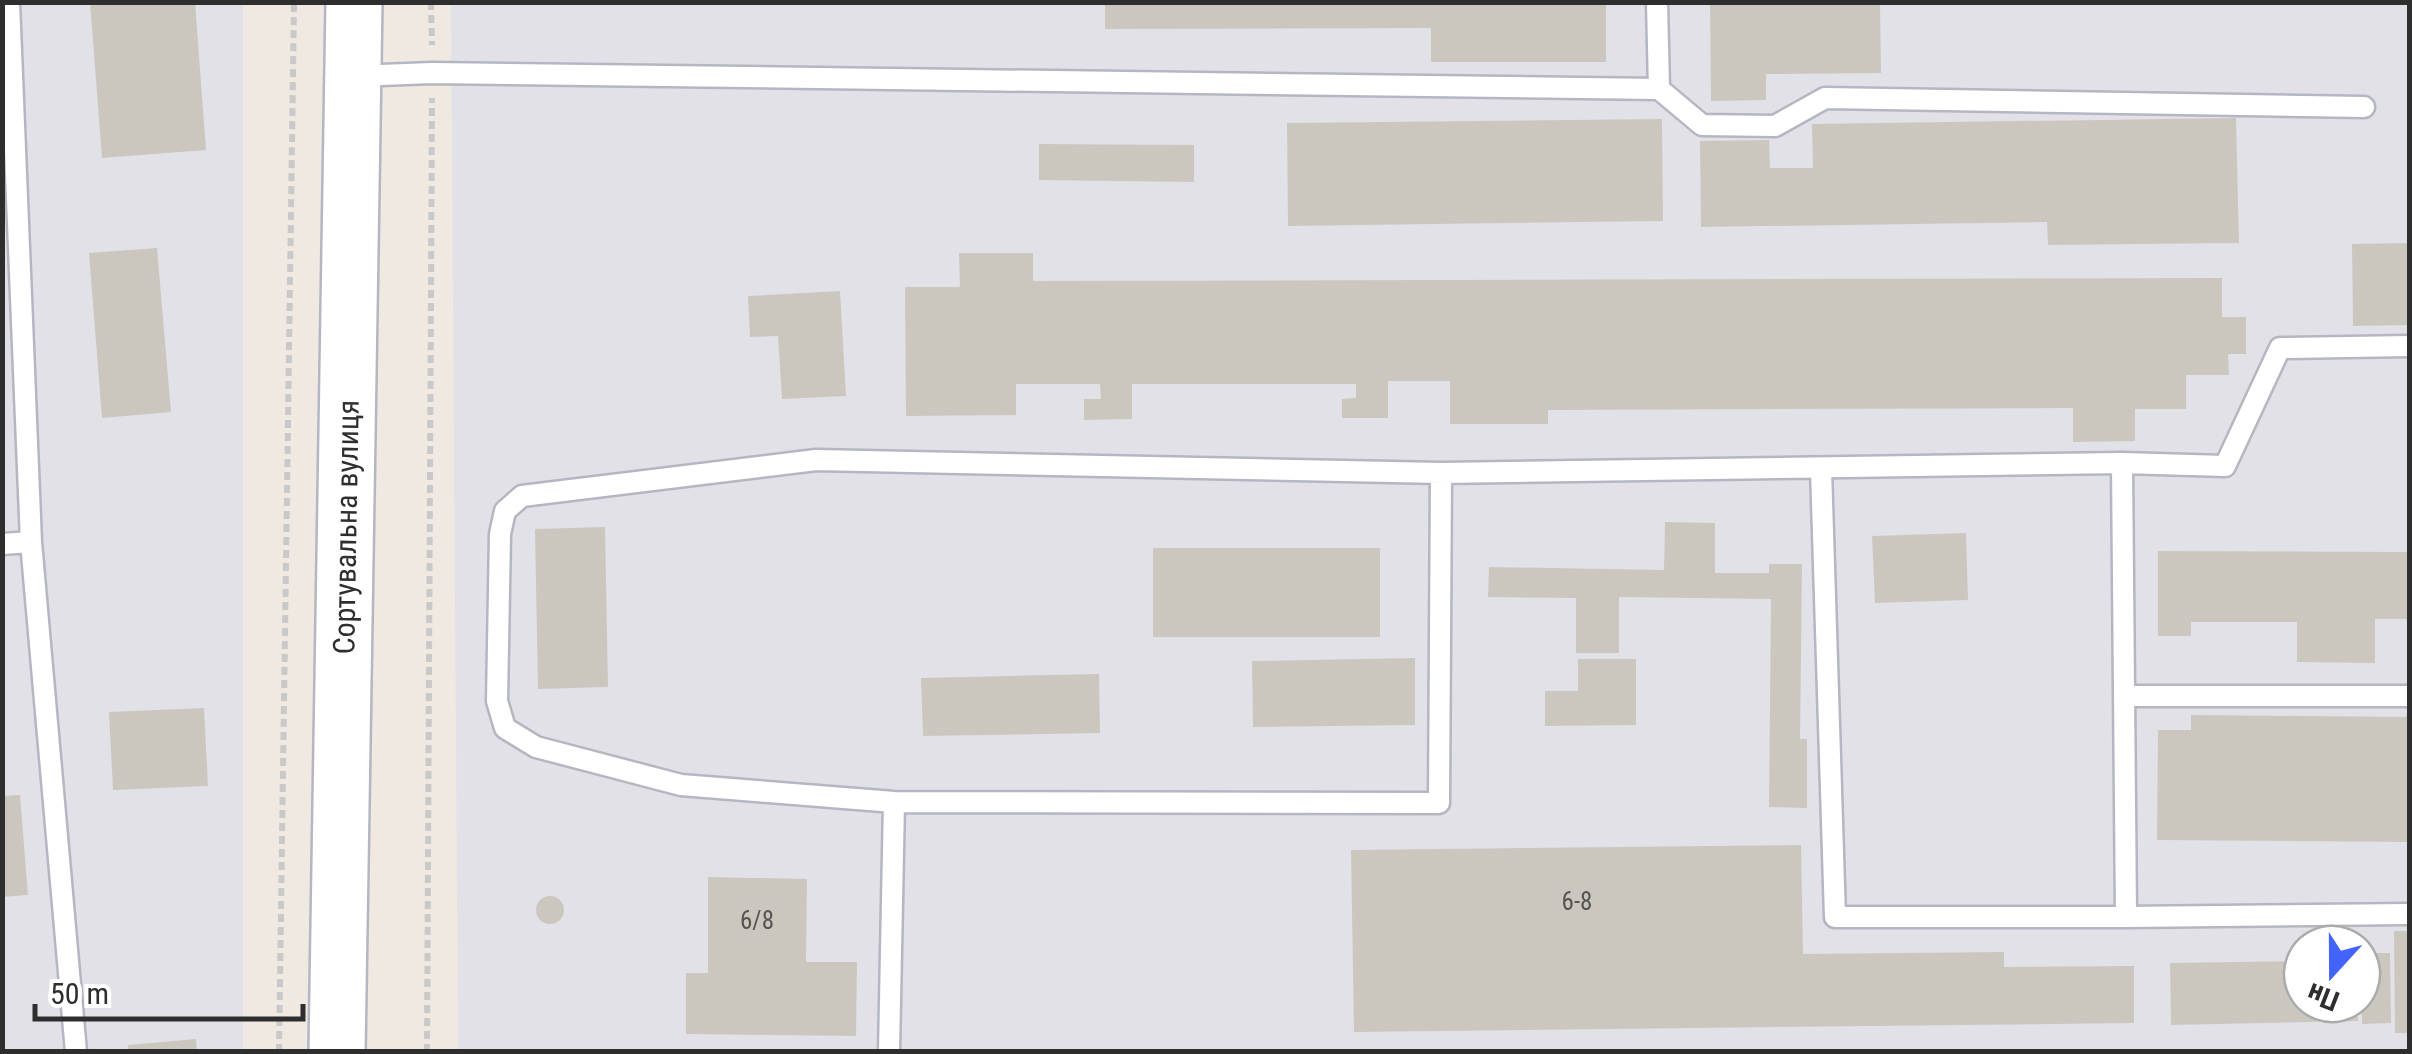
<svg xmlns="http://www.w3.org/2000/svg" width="2412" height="1054" viewBox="0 0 2412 1054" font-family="'Roboto Condensed',sans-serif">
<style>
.industrial{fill:#e3e1e8;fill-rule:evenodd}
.building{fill:#cbc7bf}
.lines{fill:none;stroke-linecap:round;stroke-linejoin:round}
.lane-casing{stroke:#b4b7c1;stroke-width:25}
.secondary-casing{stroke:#b4b7c1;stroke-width:60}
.path{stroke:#c9c9c9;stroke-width:6;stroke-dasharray:8 5;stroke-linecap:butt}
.lane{stroke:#fff;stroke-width:20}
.secondary{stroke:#fff;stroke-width:55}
.labels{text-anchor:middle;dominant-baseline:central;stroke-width:8;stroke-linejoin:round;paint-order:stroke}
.number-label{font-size:25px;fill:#555452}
.street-label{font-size:30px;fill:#2e2e2e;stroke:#fff}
</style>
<rect width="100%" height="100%" fill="#efe9e1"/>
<path class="industrial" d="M2,3H243V1051H3Z
M451,3H2409V1051H458ZM2302,944H2362V1004H2302Z"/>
<path class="building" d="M90,2H195L206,150L102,158Z
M1105,2H1606V62H1431V28L1105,29Z
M1710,2H1880L1881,73L1766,74V100L1711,101Z
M2236,118L2239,243L2048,245L2047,222L1701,227L1700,141L1769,140L1770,168H1813L1812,124Z
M1662,119L1663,221L1288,226L1287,123Z
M1039,144L1194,145V182L1039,180Z
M2410,243V325L2353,326L2352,244Z
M157,248L171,412L102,418L89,253Z
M959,253H1033V281L2222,278V317H2246V354H2228L2229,375H2186V409H2135V441L2073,442V408L1548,410V424H1450V381H1388V418H1342V399L1356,398V384H1132V419L1084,420V399H1101L1100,384H1016V415L906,416L905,287H960Z
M840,291L846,396L782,399L778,336L750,337L748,296Z
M1665,522L1715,523V573H1769V564H1802L1800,739H1807V808L1769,807L1771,599L1619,597V653H1576V598L1488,597L1489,567L1664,570Z
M605,527L608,687L538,689L535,529Z
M1966,533L1968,600L1875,603L1872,536Z
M1153,548H1380V637H1153Z
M2158,551L2407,552V619H2375V663L2297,662V622H2191V636H2158Z
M1415,658V725L1253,727L1252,661Z
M1578,659H1636V725L1545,726V691H1578Z
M1099,674L1100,733L923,736L921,678Z
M204,708L208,786L113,790L109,712Z
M2191,715L2410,717V842L2157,840L2158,730H2191Z
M20,795L28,895L2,897V796Z
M1801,845L1803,954L2004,952V967L2134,966V1023L1354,1032L1351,850Z
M708,877L807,879L806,962H857L856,1036L686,1034V973H708Z
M536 910a14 14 0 1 1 28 0a14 14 0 1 1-28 0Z
M2394,931H2410V1033H2395Z
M2362,953H2390L2391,1023L2362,1024Z
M2302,961V1004H2357L2358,1021L2171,1025L2170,963Z
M196,1039L197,1052H129L128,1045Z"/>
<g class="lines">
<defs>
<path id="lane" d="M9,2L31,542L76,1052
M1657,2L1659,89
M355,76L432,73L1659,89L1702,125L1775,126L1825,98L2364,107
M2122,463L2126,917
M1821,469L1835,917H2126L2410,914
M1441,473L1439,803L894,802L681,785L536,747L505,728L497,701L500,534L505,511L522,496L816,460L1441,473L2122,463L2225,466L2280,348L2410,346
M2,544L31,542
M2124,696H2410
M889,1052L894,802"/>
<path id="secondary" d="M337,1052L354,2"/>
</defs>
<use href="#lane" class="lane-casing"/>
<use href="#secondary" class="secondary-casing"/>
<path class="path" d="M431,2L432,45
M279,1052L294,2
M427,1052L432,98"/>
<use href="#lane" class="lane"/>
<use href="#secondary" class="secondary"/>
</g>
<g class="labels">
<g class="number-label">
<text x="1577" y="901">6-8</text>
<text x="757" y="920">6/8</text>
</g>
<g class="street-label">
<text transform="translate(346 527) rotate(-89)">Сортувальна вулиця</text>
</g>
</g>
<rect width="2412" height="1054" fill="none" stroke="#2e2e2e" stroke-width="10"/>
<g transform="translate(2332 974) rotate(201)"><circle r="48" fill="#ffffff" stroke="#ababab" stroke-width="2.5"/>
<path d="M0-8L18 38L0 25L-18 38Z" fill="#4264fb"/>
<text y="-15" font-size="28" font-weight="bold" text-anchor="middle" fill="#2e2e2e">Пн</text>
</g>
<path d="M35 1004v15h268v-15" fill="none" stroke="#2e2e2e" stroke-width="5"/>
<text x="50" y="1004" font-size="30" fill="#2e2e2e" stroke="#ffffff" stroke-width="8" paint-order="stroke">50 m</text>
</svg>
